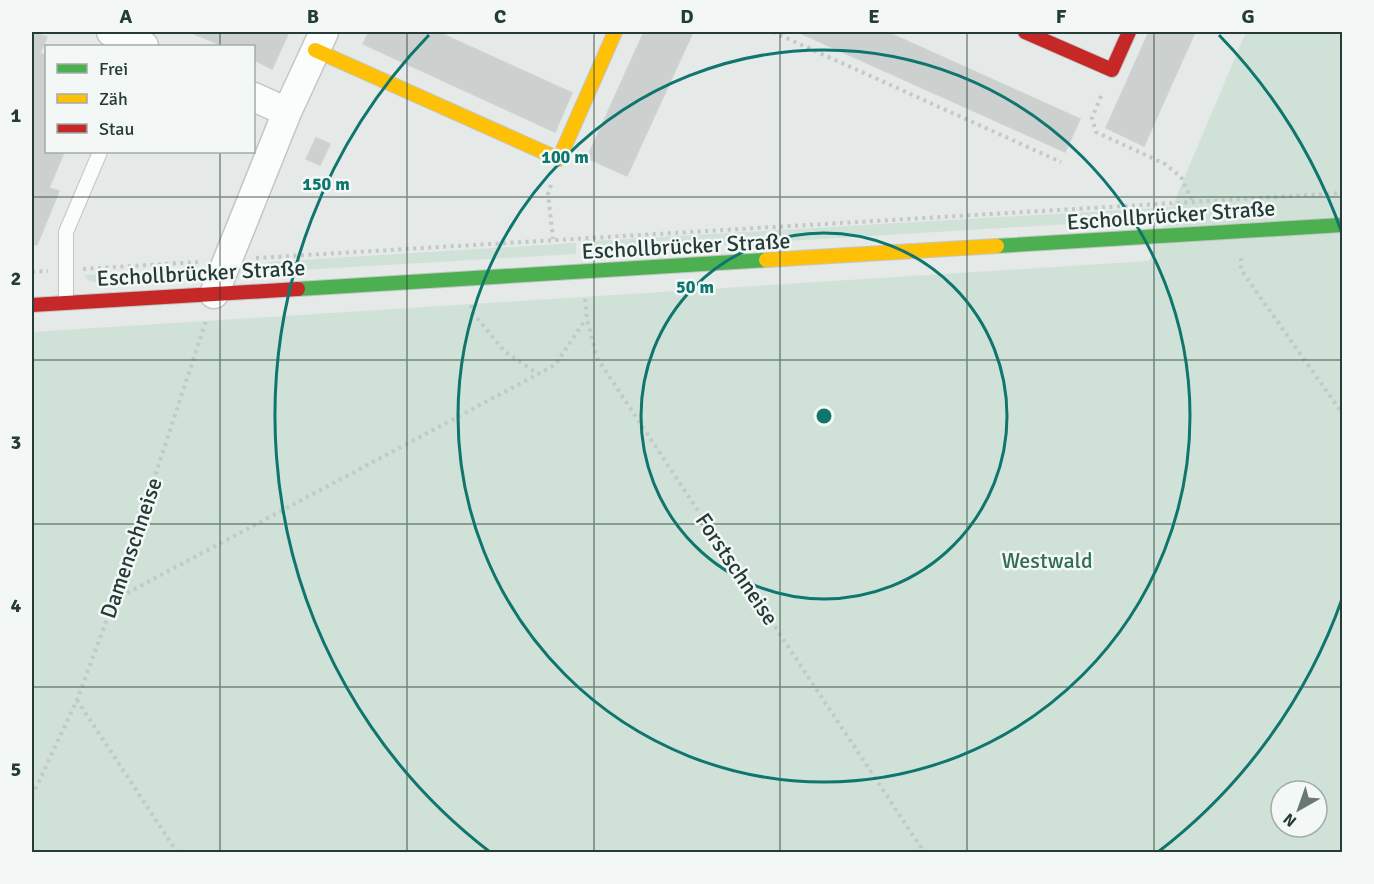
<svg xmlns="http://www.w3.org/2000/svg" width="1374" height="884" viewBox="0 0 1374 884" font-family="Signika,sans-serif">
<style>
.green{fill:#d0e1d7;fill-rule:evenodd}
.building{fill:#ccd1cf;stroke:#ced2d1;stroke-width:1.5}
.lines{fill:none;stroke-linecap:round;stroke-linejoin:round}
.lane-casing{stroke:#c2c6c5;stroke-width:16}
.street-casing{stroke:#c2c6c5;stroke-width:31}
.fast-casing{stroke:#c1c7c5;stroke-width:16}
.slow-casing{stroke:#c1c7c5;stroke-width:16}
.jam-casing{stroke:#c1c7c5;stroke-width:16}
.path{stroke:#c2c9c7;stroke-width:4;stroke-dasharray:3 4.5;stroke-linecap:butt}
.lane{stroke:#fbfcfc;stroke-width:14}
.street{stroke:#fbfcfc;stroke-width:28}
.fast{stroke:#4caf50;stroke-width:14}
.slow{stroke:#ffc107;stroke-width:14}
.jam{stroke:#c62828;stroke-width:14}
.grid{fill:none;stroke:#253b37;stroke-width:1.5;stroke-opacity:0.55}
.ring{fill:none;stroke:#0f766e;stroke-width:3}
.labels{text-anchor:middle;dominant-baseline:central;stroke-width:5;stroke-linejoin:round;paint-order:stroke}
.street-label{font-size:22px;fill:#253b37;stroke:#f3f8f6}
.park-label{font-size:22px;fill:#336d51;stroke:#f3f8f6}
.centre{fill:#0f766e;stroke:#f3f8f6;stroke-width:3}
.ring-label{font-size:18px;text-anchor:middle;font-weight:bold;fill:#0f766e;stroke:#f3f8f6;stroke-width:5;stroke-linejoin:round;paint-order:stroke}
.neatline{fill:none;stroke:#253b37;stroke-width:2}
.grid-label{font-size:20px;text-anchor:middle;font-weight:bold;fill:#253b37}
</style>
<rect width="100%" height="100%" fill="#e5e9e8"/>
<path class="green" d="M1246,32H1342V852H32V332L1149,261L1167,218L591,253L592,241L1172,207ZM1281,791H1317V827H1281Z
M576,243V254L266,272L268,262Z
M181,270L182,277L97,283L88,280L84,275Z"/>
<path class="building" d="M32,32L47,37L40,53L46,55V152H64L49,188L59,191L37,245L32,243Z
M190,32H289L272,69L254,60V46H223Z
M369,32H438L572,93L555,132L363,44Z
M644,32H693L627,176L587,158Z
M798,32H887L1080,119L1065,152Z
M1149,32H1195L1144,146L1106,128Z
M316,138L330,144L320,165L306,159Z"/>
<g class="lines">
<defs>
<path id="lane" d="M66,302V232L100,152"/>
<path id="street" d="M111,32L144,46
M254,97L287,112
M214,294L287,112L324,32"/>
<path id="fast" d="M997,246L1342,225
M298,289L766,260"/>
<path id="slow" d="M315,50L559,159L615,32
M766,260L997,246"/>
<path id="jam" d="M1025,32L1112,70L1129,32
M32,305L298,289"/>
</defs>
<use href="#lane" class="lane-casing"/>
<use href="#street" class="street-casing"/>
<use href="#fast" class="fast-casing"/>
<use href="#slow" class="slow-casing"/>
<use href="#jam" class="jam-casing"/>
<path class="path" d="M773,32L1061,162
M1101,96L1092,118L1096,132L1165,164L1181,177L1193,202
M551,185L548,194L553,239
M256,258L1342,193
M1241,258V270L1342,413
M83,269L198,262
M32,272L48,271
M585,299L587,319L597,358L924,852
M471,305L473,313L504,351L538,374
M114,600L555,365L586,319
M77,700L177,852
M32,796L77,700L114,600L206,321"/>
<use href="#lane" class="lane"/>
<use href="#street" class="street"/>
<use href="#fast" class="fast"/>
<use href="#slow" class="slow"/>
<use href="#jam" class="jam"/>
</g>
<path class="grid" d="M220,32V46M407,32V852M594,32V852M780,32V852M967,32V852M1154,32V852M220,152V852M32,197H1342M32,360H1342M32,524H1342M32,687H1342"/>
<g class="ring">
<circle cx="824" cy="416" r="183"/>
<circle cx="824" cy="416" r="366"/>
<path d="M1342 599A549 549 0 0 1 1158 852M490 852A549 549 0 0 1 429 35M1219 35A549 549 0 0 1 1342 233"/>
</g>
<g class="labels">
<g class="street-label">
<text transform="translate(1171 215) rotate(-4)">Eschollbrücker Straße</text>
<text transform="translate(686 246) rotate(-3)">Eschollbrücker Straße</text>
<text transform="translate(201 273) rotate(-3)">Eschollbrücker Straße</text>
<text transform="translate(131 548) rotate(-71)">Damenschneise</text>
<text transform="translate(737 569) rotate(56)">Forstschneise</text>
</g>
<g class="park-label">
<text x="1047" y="560">Westwald</text>
</g>
</g>
<circle cx="824" cy="416" r="9" class="centre"/>
<g class="ring-label">
<text x="565" y="163">100 m</text>
<text x="326" y="190">150 m</text>
<text x="695" y="293">50 m</text>
</g>
<rect width="1374" height="884" fill="none" stroke="#f3f8f6" stroke-width="66"/>
<rect x="45" y="45" width="210" height="108" fill="#f3f8f6" stroke="#a1acaa" stroke-width="1.5"/>
<rect x="57" y="64" width="30" height="9" fill="#4caf50" stroke="#a1acaa" stroke-width="1.5"/>
<text x="99" y="75" font-size="18" fill="#253b37">Frei</text>
<rect x="57" y="94" width="30" height="9" fill="#ffc107" stroke="#a1acaa" stroke-width="1.5"/>
<text x="99" y="105" font-size="18" fill="#253b37">Zäh</text>
<rect x="57" y="124" width="30" height="9" fill="#c62828" stroke="#a1acaa" stroke-width="1.5"/>
<text x="99" y="135" font-size="18" fill="#253b37">Stau</text>
<g transform="translate(1299 809) rotate(220)"><circle r="28" fill="#f3f8f6" stroke="#a1acaa" stroke-width="1.5"/>
<path d="M0-4.5L10 22L0 15L-10 22Z" fill="#687875"/>
<text y="-9" font-size="16" font-weight="bold" text-anchor="middle" fill="#253b37">N</text>
</g>
<rect x="33" y="33" width="1308" height="818" class="neatline"/>
<g class="grid-label">
<text x="126" y="23">A</text>
<text x="313" y="23">B</text>
<text x="500" y="23">C</text>
<text x="687" y="23">D</text>
<text x="874" y="23">E</text>
<text x="1061" y="23">F</text>
<text x="1248" y="23">G</text>
<text x="16" y="122">1</text>
<text x="16" y="285">2</text>
<text x="16" y="449">3</text>
<text x="16" y="612">4</text>
<text x="16" y="776">5</text>
</g>
</svg>
